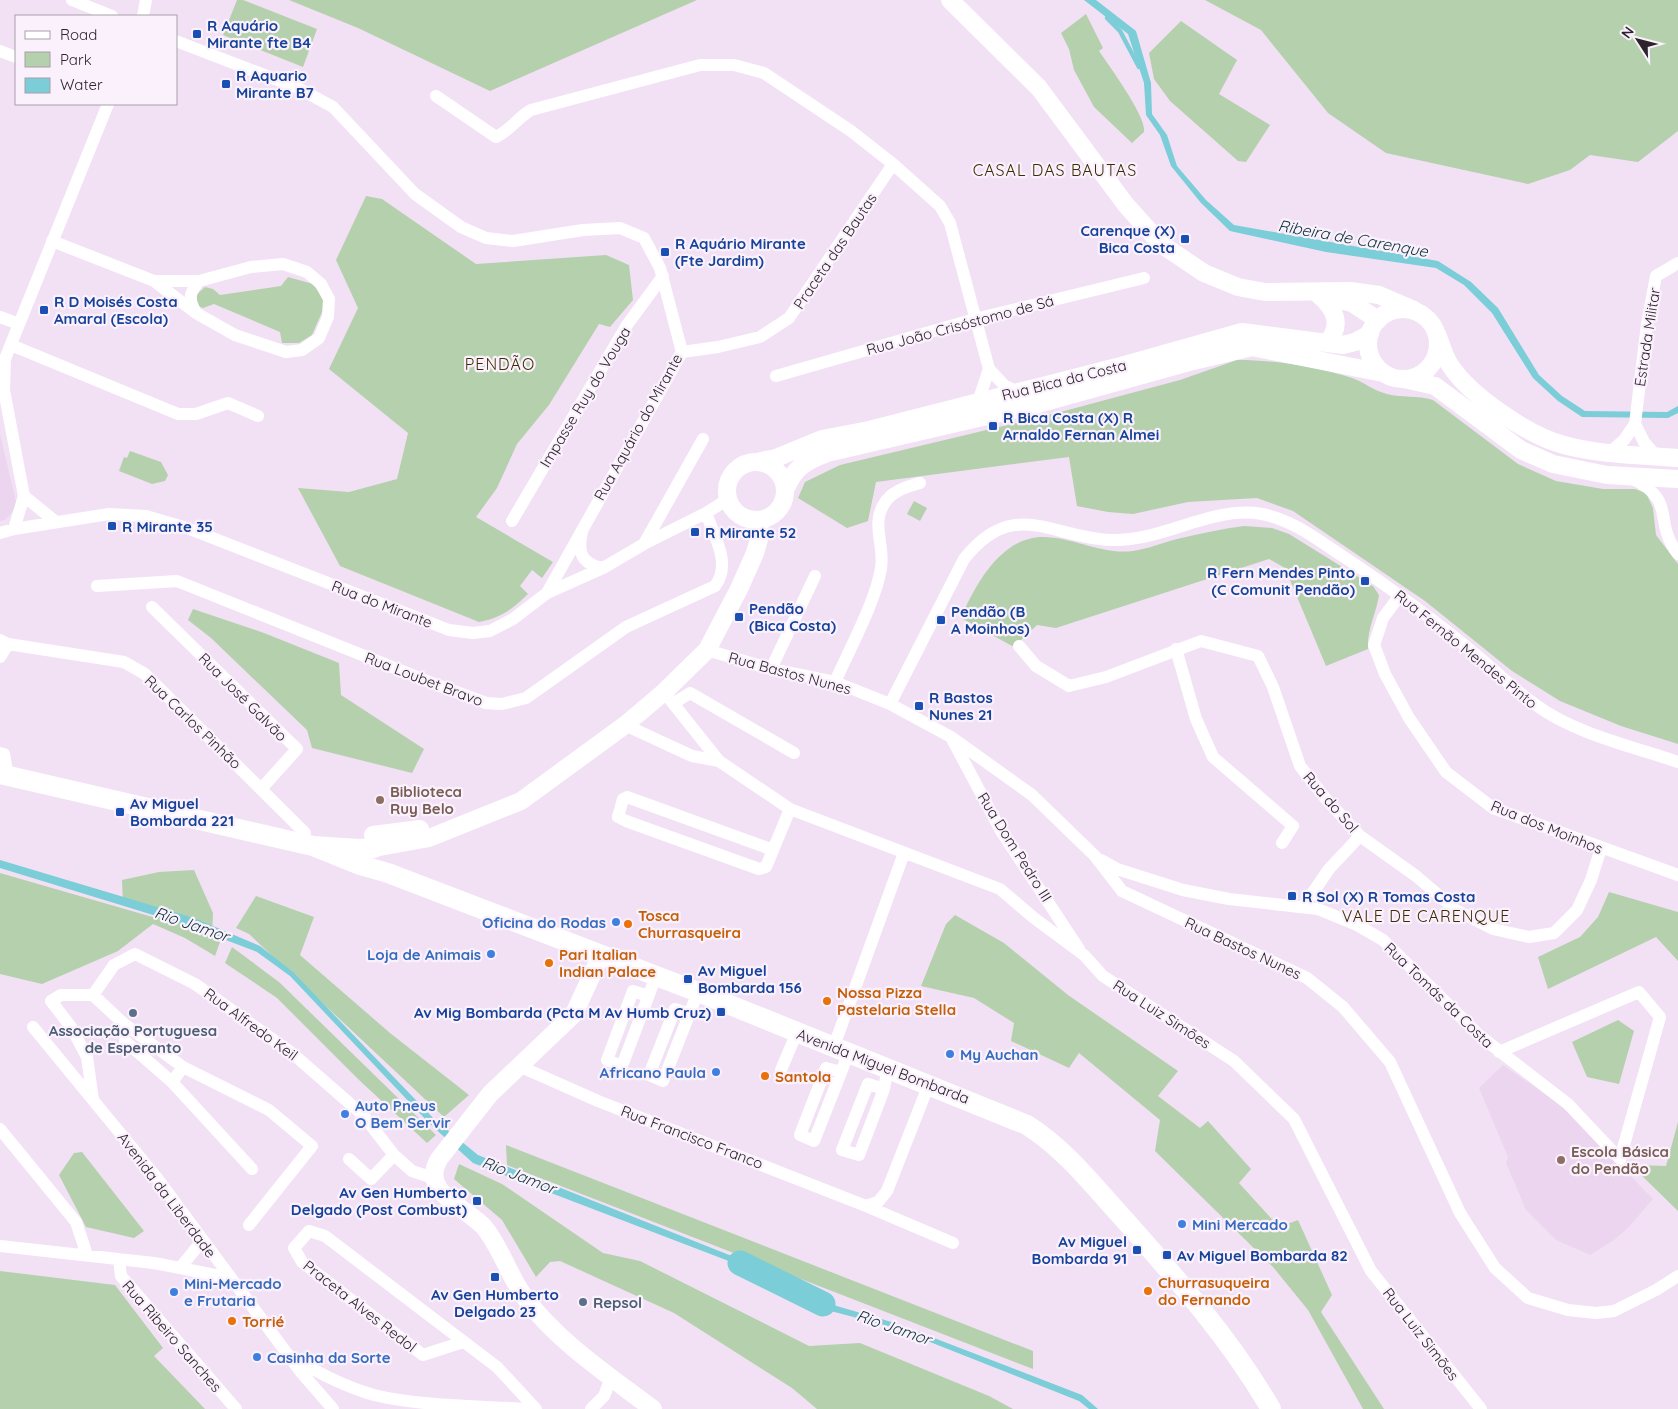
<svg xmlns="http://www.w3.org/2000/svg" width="1678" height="1409" viewBox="0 0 1678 1409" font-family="Quicksand,sans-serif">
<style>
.built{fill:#ecd5ef}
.green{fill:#b5d0ac}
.water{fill:#7bcdd7}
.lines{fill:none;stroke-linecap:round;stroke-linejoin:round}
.stream{stroke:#7bcdd7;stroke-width:4.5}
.river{stroke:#7bcdd7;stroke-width:25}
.street{stroke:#fff;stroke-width:12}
.secondary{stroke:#fff;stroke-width:18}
.primary{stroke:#fff;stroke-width:20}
.transit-dot{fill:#1a4fb4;stroke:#fbf1fd;stroke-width:2}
.education-dot{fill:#8d6e63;stroke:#fbf1fd;stroke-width:2}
.shop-dot{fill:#3f7fe0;stroke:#fbf1fd;stroke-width:2}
.food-dot{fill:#e8710a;stroke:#fbf1fd;stroke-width:2}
.service-dot{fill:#5c6f8a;stroke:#fbf1fd;stroke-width:2}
.labels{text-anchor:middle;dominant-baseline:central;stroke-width:4.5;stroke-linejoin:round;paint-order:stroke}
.transit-label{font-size:15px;font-weight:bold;fill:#164399;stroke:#fbf1fd;text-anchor:start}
.street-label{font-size:15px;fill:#2b242c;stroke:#fbf1fd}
.education-label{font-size:15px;font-weight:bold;fill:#785e54;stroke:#fbf1fd;text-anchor:start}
.food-label{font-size:15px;font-weight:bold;fill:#c56008;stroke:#fbf1fd;text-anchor:start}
.shop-label{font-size:15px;font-weight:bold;fill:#366cbe;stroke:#fbf1fd;text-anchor:start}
.service-label{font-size:15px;font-weight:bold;fill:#4e5e75;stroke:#fbf1fd}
.neighbourhood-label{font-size:16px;letter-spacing:1px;fill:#3e2d03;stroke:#fbf1fd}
.water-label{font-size:16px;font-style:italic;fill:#0d353a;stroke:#fbf1fd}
</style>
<rect width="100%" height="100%" fill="#f2e1f5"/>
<path class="built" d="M0,434L17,506L5,520L0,521Z
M1503,1065L1562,1106L1653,1199L1629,1227L1614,1240L1590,1255L1556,1240L1526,1210L1506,1163L1508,1157L1479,1088Z"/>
<path class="green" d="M237,0H243L317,29L303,67L223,35Z
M289,0H697L490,91L358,28Z
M1205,0H1678V131L1638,162L1590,155L1570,170L1528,184L1386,153L1328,113L1261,30Z
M1086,14L1103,48L1099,51C1109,66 1147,117 1144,132L1132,143L1094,107L1074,70L1069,49L1061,33Z
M1181,21L1237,60L1219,94L1270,125L1246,162L1238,161L1170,101L1154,79L1149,53Z
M366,196L382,199L476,264L606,255L629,265L633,300L610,327L599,324L549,405L517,444L497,488L476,517L553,562L542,578L532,570L520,586L528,594C513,609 500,618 479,622L340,566L298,488L349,492L397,479L408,433L329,369L358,308L336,260Z
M288,277L313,284L326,303L312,335L299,343H282L280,332L214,304L203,308L198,306L194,297L205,287L213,289L220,295L281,286Z
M1237,360C1275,360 1316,366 1352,378C1364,382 1374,391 1387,394C1402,398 1418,395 1433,400L1518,464L1556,481L1603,489H1635L1646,493L1653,508L1656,535L1678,564V744L1621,726L1560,701L1512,671L1425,601L1293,511L1257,498L1188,502L1133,514L1108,512L1077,506L1069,457L876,482L868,521L847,528L798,498L805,482L840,465L1053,414L1180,380Z
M130,451L161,462L168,475L165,481L152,484L119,471L124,457L127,458Z
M914,501L927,508L920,521L907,514Z
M1244,526L1272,528L1289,534L1373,586L1379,595C1376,615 1367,628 1368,649L1326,666L1285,568L1269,559L1056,628L1037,625L1014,647L961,618C975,585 1001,537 1043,537C1073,537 1102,555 1133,551C1147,549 1162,543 1177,539C1199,534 1221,529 1244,526Z
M193,609L264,633L339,663L341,695L424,749L412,773L312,748L307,730L211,638L188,620Z
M194,870L213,913L212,938L220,942L215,956L185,938L153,924L118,951L42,984L0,974V873L156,918L158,916L123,904L122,880L159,872Z
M1609,892L1678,912V961L1656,937L1548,989L1538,957L1580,937L1598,917Z
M256,896L314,917L300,955L390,1033L469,1095L444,1117L249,934L236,928Z
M955,915L1004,943L1068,995L1178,1071L1158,1096L1200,1128L1208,1121L1251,1169L1239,1183L1279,1227L1298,1220L1332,1295L1321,1312L1384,1409H1363L1308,1310L1273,1267L1155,1151L1160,1120L1079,1053L1069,1068L1011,1041L1014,1023L974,998L921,986L946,924Z
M232,947L279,982L436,1135L427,1143L358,1079L277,998L225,963Z
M1618,1020L1634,1031L1619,1084L1587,1077L1572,1042Z
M1678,1122V1211L1636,1170L1639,1165L1666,1166Z
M506,1145L1033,1351V1369L507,1165Z
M82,1152L144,1231L134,1238L86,1227L59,1175L74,1153Z
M459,1164L502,1184L603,1253L640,1261L809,1346L860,1343L989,1396L1013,1409H817L792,1388L674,1313L560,1261L550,1262L536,1277L502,1220L454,1179Z
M0,1271L115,1285L163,1348L154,1356L205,1409H0Z"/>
<path class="water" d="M1084,0H1096L1136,31L1151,83L1152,114L1167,135L1177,166L1206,200L1234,225L1438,261L1471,282L1498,308L1539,375L1562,396L1585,411L1667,412L1678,406V413L1668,418L1582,417L1558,401L1533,378L1492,313L1464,285L1436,268L1326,252L1230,231L1201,203L1171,166L1160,135L1146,115L1144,83L1128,34Z
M0,860L194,918L260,946L293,972L435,1120L478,1155L762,1268L789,1280L806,1294L823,1302L895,1323L1082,1395L1098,1409H1089L1079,1401L892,1327L819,1308L801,1298L788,1286L760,1273L473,1163L430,1124L290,976L257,952L189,926L0,868Z"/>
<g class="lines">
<path class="stream" d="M1107,18L1120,31L1139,67"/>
<path class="river" d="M740,1263L823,1304"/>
<path class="street" d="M72,0L112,16
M143,16L146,0
M176,41L298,88L333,107L415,194L461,227L486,238L513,241L583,230L620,228L644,238L660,268L682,352L547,593
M0,51L16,57
M436,96L496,137C511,130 517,118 531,110L700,65H734L764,73L851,131L893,164L940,206L950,223L989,369L1004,385L1017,392
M52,241L154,281L196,313L235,335L286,352L302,350L319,338L328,317L329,299L321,284L307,272L283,264L251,267L199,281H154
M195,311C188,298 190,292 199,281
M0,317L19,324
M11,345L178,414H196L228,403L258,416
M682,352L718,347L760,337L789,318L893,164
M776,376L975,319L1144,278
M978,402L989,369
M1635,424L1644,442L1657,457
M1609,453L1624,440L1635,424L1647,324L1656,276L1678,263
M1633,479C1678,502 1652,520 1678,554
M24,496L56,522
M512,521L627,325L663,276
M14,529L24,496L4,390L5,359L108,104
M582,532C577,553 582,564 603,568
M0,533L14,529L109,514L146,516L187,528L449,630L473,633L490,631L513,619L547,593L603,568L644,544L706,513L728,499
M644,544L703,439
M97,586L177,581L437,685L486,703L502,704L526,698L626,627L715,586C732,564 714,536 706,513
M1400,595L1383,618L1374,645L1385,674L1409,718L1446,772L1493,808L1678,875
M152,607L297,749L261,789
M0,640L8,644L124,662L145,674L305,833
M1019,646L1036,666L1069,686L1106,677L1201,641L1258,656L1273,687L1300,766L1326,799L1360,836L1416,876L1456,910L1493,929L1529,937L1554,933L1577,910L1591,880L1601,848
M1176,649L1196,719L1213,757L1293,826L1282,843
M707,650L771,669L835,682L890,704L951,737L1032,795L1095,856L1122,891L1307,978L1343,1007L1390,1062L1460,1213L1495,1268L1528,1298L1568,1310L1596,1313L1614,1311L1656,1290L1678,1276
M0,657L8,644
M771,669L815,576
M835,682C849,650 876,601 881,568C885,547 871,524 884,504C891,491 907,487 920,483
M664,692L719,761L790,809L1000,889L1034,918L1084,955L1103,976L1234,1061L1294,1119L1371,1271L1481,1409
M674,703L690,693L794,753
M890,704L964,559C1013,497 1049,537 1111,540C1163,542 1211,505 1262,514C1293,520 1318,540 1344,557C1389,587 1432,618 1474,653C1495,670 1514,690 1536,705C1573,733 1634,747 1678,762
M625,725L692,756L719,761
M952,739L1001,831L1079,949
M0,753L4,754L8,776
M773,850L627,797L623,799L618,817L626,821L759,869L766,867L790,809
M1101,860L1117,869L1183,890L1229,899L1318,909L1357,925L1383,940L1480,1036L1568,1104L1620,1159L1660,1017L1639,992L1499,1052
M1303,907L1329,869L1360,836
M93,995L114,965L135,954L195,984L293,1054L363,1115L394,1155L412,1171L433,1178
M93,995L123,1023L183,1067L269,1110L312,1146L249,1225
M648,996L633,991L607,1060L622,1066L656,976
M689,1014L675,1009L649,1075L663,1081L698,992
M33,1027L157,1178L300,1371L333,1409
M125,1041L172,1082
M834,1046L904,853
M519,1066L598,1101L866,1206L878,1202L887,1191L929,1084
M183,1067L172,1082L252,1169
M781,1070L797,1032
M841,1072L826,1068L800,1135L814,1141L849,1052
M884,1089L868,1084L842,1150L859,1155L884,1089L888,1067
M93,1100L87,1057L71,1027L51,1001L61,995H93
M0,1129L76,1222L87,1255
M349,1159L371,1179L394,1155
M866,1206L953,1243
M0,1246L154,1263L231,1278
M119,1259L121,1276L236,1409
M180,1268L202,1241
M463,1342L423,1355L302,1262L294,1248L309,1231L325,1236L497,1367L536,1409
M294,1358C318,1373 346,1387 374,1395C418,1406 480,1406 526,1409
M591,1409L604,1396L611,1378"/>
<path class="secondary" d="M950,0L1039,88L1126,205L1161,244L1204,273L1238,287L1265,292L1350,291L1379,295L1414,310
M1318,294C1335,308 1343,325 1327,343
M1330,297L1352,303L1378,320
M1368 344a35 35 0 1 1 70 0a35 35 0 1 1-70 0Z
M1437,334C1441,344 1444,356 1450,365C1470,396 1529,436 1564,445C1601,455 1640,455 1678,458
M1404,379L1435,386L1521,450L1553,464L1607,475L1678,479
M761,461L776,458L822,439L869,430L1121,366L1242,332L1343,345L1355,342L1370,334
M727 491a29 29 0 1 1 58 0a29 29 0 1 1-58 0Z
M786,488C795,467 806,461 827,453L1034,405L1189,362L1252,347L1383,373
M373,835L420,829
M374,848L429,838L521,801L625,725L664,692L707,650L739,589L755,553L759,539L760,520
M601,955L574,1014L490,1094L439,1159C419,1192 466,1207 484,1227C502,1249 509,1277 526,1299C558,1342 611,1377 653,1409"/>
<path class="primary" d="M0,774L313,846L359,849L374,848
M313,846L360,865L388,873L698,992L1027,1125C1065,1149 1092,1184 1122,1217C1177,1279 1229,1337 1271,1409"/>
</g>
<g class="transit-dot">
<rect x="192" y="29" width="10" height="10" rx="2.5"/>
<rect x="221" y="79" width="10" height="10" rx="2.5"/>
<rect x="1180" y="234" width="10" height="10" rx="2.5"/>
<rect x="660" y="247" width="10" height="10" rx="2.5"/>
<rect x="39" y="305" width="10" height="10" rx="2.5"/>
<rect x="988" y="421" width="10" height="10" rx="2.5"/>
<rect x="107" y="521" width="10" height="10" rx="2.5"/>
<rect x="690" y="527" width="10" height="10" rx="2.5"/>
<rect x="1360" y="576" width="10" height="10" rx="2.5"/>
<rect x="734" y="612" width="10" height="10" rx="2.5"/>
<rect x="936" y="615" width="10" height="10" rx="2.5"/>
<rect x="914" y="701" width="10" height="10" rx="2.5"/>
<rect x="115" y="807" width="10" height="10" rx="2.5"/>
<rect x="1287" y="891" width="10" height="10" rx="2.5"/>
<rect x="683" y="974" width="10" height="10" rx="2.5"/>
<rect x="716" y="1007" width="10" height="10" rx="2.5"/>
<rect x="472" y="1196" width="10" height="10" rx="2.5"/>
<rect x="1132" y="1245" width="10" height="10" rx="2.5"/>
<rect x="1162" y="1250" width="10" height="10" rx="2.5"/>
<rect x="490" y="1272" width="10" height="10" rx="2.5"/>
</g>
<g class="education-dot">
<circle cx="380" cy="800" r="5"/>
<circle cx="1561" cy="1160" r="5"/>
</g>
<g class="shop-dot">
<circle cx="616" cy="922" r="5"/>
<circle cx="491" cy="954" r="5"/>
<circle cx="950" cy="1054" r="5"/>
<circle cx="716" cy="1072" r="5"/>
<circle cx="345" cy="1114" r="5"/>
<circle cx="1182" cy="1224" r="5"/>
<circle cx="174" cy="1292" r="5"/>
<circle cx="257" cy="1357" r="5"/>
</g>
<g class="food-dot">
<circle cx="628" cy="924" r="5"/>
<circle cx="549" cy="963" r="5"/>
<circle cx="827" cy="1001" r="5"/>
<circle cx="765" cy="1076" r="5"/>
<circle cx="1148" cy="1291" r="5"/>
<circle cx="232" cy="1321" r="5"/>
</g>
<g class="service-dot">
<circle cx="133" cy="1013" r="5"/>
<circle cx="583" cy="1302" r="5"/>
</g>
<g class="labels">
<g class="transit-label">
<text x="207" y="25">R Aquário<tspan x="207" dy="17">Mirante fte B4</tspan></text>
<text x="236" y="75">R Aquario<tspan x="236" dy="17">Mirante B7</tspan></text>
<text x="1175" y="230" text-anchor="end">Carenque (X)<tspan x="1175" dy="17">Bica Costa</tspan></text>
<text x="675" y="243">R Aquário Mirante<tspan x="675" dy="17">(Fte Jardim)</tspan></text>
<text x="54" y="301">R D Moisés Costa<tspan x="54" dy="17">Amaral (Escola)</tspan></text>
<text x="1003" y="417">R Bica Costa (X) R<tspan x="1003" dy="17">Arnaldo Fernan Almei</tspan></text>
<text x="122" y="526">R Mirante 35</text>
<text x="705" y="532">R Mirante 52</text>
<text x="1355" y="572" text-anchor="end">R Fern Mendes Pinto<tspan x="1355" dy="17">(C Comunit Pendão)</tspan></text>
<text x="749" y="608">Pendão<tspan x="749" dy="17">(Bica Costa)</tspan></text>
<text x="951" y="611">Pendão (B<tspan x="951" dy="17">A Moinhos)</tspan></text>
<text x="929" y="697">R Bastos<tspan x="929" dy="17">Nunes 21</tspan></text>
<text x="130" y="803">Av Miguel<tspan x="130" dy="17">Bombarda 221</tspan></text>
<text x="1302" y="896">R Sol (X) R Tomas Costa</text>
<text x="698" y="970">Av Miguel<tspan x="698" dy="17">Bombarda 156</tspan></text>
<text x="711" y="1012" text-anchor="end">Av Mig Bombarda (Pcta M Av Humb Cruz)</text>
<text x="467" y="1192" text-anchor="end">Av Gen Humberto<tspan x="467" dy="17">Delgado (Post Combust)</tspan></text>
<text x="1127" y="1241" text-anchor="end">Av Miguel<tspan x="1127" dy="17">Bombarda 91</tspan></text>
<text x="1177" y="1255">Av Miguel Bombarda 82</text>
<text x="495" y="1294" text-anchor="middle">Av Gen Humberto<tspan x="495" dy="17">Delgado 23</tspan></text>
</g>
<g class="street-label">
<text transform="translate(835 251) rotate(-56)">Praceta das Bautas</text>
<text transform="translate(960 325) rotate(-15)">Rua João Crisóstomo de Sá</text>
<text transform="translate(1647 337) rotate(-81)">Estrada Militar</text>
<text transform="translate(1064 380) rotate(-14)">Rua Bica da Costa</text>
<text transform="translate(585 397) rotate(-59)">Impasse Ruy do Vouga</text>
<text transform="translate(638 427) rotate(-61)">Rua Aquário do Mirante</text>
<text transform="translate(382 604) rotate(21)">Rua do Mirante</text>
<text transform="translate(1466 649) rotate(39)">Rua Fernão Mendes Pinto</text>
<text transform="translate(790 673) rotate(15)">Rua Bastos Nunes</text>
<text transform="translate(424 679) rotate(21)">Rua Loubet Bravo</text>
<text transform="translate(243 697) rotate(45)">Rua José Galvão</text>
<text transform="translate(193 722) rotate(44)">Rua Carlos Pinhão</text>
<text transform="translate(1331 802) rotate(49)">Rua do Sol</text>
<text transform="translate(1547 827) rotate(22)">Rua dos Moinhos</text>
<text transform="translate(1015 847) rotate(58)">Rua Dom Pedro III</text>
<text transform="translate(1243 948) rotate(25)">Rua Bastos Nunes</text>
<text transform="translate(1439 995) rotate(44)">Rua Tomás da Costa</text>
<text transform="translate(1162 1014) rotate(33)">Rua Luiz Simões</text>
<text transform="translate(251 1024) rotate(36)">Rua Alfredo Keil</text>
<text transform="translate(883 1066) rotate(21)">Avenida Miguel Bombarda</text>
<text transform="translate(692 1137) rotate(21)">Rua Francisco Franco</text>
<text transform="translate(167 1195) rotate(53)">Avenida da Liberdade</text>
<text transform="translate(360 1306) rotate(38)">Praceta Alves Redol</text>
<text transform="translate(1421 1334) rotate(52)">Rua Luiz Simões</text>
<text transform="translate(172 1336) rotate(49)">Rua Ribeiro Sanches</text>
</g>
<g class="education-label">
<text x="390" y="791">Biblioteca<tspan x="390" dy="17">Ruy Belo</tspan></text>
<text x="1571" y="1151">Escola Básica<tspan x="1571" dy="17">do Pendão</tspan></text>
</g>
<g class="food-label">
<text x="638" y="915">Tosca<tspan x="638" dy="17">Churrasqueira</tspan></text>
<text x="559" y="954">Pari Italian<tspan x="559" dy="17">Indian Palace</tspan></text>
<text x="837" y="992">Nossa Pizza<tspan x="837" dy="17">Pastelaria Stella</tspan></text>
<text x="775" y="1076">Santola</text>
<text x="1158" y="1282">Churrasuqueira<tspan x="1158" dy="17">do Fernando</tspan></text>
<text x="242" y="1321">Torrié</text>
</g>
<g class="shop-label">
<text x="606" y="922" text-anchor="end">Oficina do Rodas</text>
<text x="481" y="954" text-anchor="end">Loja de Animais</text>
<text x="960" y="1054">My Auchan</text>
<text x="706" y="1072" text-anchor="end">Africano Paula</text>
<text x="355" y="1105">Auto Pneus<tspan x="355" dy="17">O Bem Servir</tspan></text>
<text x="1192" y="1224">Mini Mercado</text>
<text x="184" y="1283">Mini-Mercado<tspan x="184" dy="17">e Frutaria</tspan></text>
<text x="267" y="1357">Casinha da Sorte</text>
</g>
<g class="service-label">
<text x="133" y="1030">Associação Portuguesa<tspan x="133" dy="17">de Esperanto</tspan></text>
<text x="593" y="1302" text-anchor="start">Repsol</text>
</g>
<g class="neighbourhood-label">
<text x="1055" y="170">CASAL DAS BAUTAS</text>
<text x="500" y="364">PENDÃO</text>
<text x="1426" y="916">VALE DE CARENQUE</text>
</g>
<g class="water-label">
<text transform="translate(1353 238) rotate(10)">Ribeira de Carenque</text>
<text transform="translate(192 924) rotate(19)">Rio Jamor</text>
<text transform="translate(519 1175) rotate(21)">Rio Jamor</text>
<text transform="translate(894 1327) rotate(19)">Rio Jamor</text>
</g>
</g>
<rect x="15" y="15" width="162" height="90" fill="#fbf1fd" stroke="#a89fa9"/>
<rect x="25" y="31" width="25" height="8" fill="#ffffff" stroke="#a89fa9"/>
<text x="60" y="40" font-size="15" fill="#2b242c">Road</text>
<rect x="25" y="52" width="25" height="15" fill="#b5d0ac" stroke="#a89fa9"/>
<text x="60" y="65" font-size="15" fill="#2b242c">Park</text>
<rect x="25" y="78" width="25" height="15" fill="#7bcdd7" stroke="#a89fa9"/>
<text x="60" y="90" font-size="15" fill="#2b242c">Water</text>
<g transform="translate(1638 40) rotate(306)" stroke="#fbf1fd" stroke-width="4" paint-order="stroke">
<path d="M0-4L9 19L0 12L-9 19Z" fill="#2b242c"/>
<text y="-8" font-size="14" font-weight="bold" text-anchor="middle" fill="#2b242c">N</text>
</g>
</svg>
